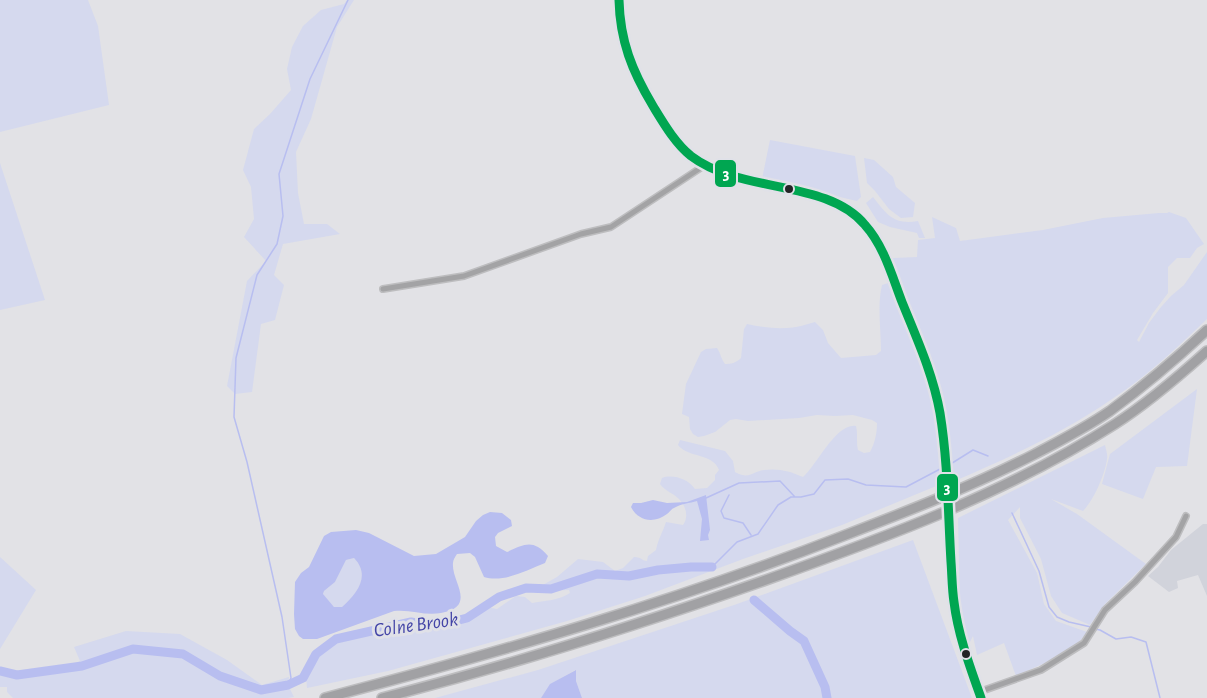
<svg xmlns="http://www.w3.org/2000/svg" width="1207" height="698" viewBox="0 0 1207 698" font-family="'Alegreya Sans',sans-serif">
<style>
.built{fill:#d1d3db}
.green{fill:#d5d9ee}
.water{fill:#b8bef0;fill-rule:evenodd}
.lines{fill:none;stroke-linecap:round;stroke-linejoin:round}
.stream{stroke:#b8bef0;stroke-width:1.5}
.river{stroke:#b8bef0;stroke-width:9}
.street-casing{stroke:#bdbdbf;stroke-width:8}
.primary-casing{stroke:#bdbdbf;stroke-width:10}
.highway-casing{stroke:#bdbdbf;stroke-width:12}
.street{stroke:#a3a3a5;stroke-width:5}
.primary{stroke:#a6a6aa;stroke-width:8}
.highway{stroke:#a1a1a4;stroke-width:9}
.primary-bridge-casing{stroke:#bdbdbf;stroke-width:10;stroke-linecap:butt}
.primary-bridge{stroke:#a6a6aa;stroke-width:8}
.bus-1-casing{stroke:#e0e1e8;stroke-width:14}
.bus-1{stroke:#00a651;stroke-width:9}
.bus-dot{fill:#232426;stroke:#e0e1e8;stroke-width:2}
.labels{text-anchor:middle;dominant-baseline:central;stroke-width:6;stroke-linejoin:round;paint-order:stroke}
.water-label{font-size:20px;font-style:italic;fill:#4445a7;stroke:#e0e1e8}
.line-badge{stroke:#e0e1e8;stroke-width:2}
.badge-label{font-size:16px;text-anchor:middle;font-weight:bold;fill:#fff}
</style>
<rect width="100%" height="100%" fill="#e2e2e6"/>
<path class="built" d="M1203,524H1207V596L1198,575L1177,581L1178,588L1169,592L1148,576L1158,567L1171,550Z"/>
<path class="green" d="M0,0H88L98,26L109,105L0,132Z
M347,0H354L337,27L311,119L296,152L298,193L304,224H327L340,234L283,244L274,275L284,285L275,320L261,324L252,392L235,394L227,386L247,281L266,261L244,237L254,219L251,187L243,170L254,129L270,114L291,90L287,69L292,47L303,26L321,10L344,4Z
M770,140L855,156L861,197L857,201L762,179Z
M864,158L874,160L893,177L896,187L915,203L913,217L901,218L889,209L875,191L867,183Z
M0,163L45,300L0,310Z
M873,197C887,215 894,225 918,221L925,238H919L917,233L890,227L878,222L866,203Z
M1169,212L1186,218L1204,244L1197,248L1190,258H1177L1168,267V293L1153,313L1137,340L1139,342L1149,323L1161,307L1171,296L1184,285L1207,252V319C1177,348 1147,376 1112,399C1063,433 1008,458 952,482C950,446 947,410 936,376C923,337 904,298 888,260L894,258L917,257L918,240L935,238L932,217L956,228L960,241L1043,230L1103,218L1159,213H1167Z
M888,283C897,300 901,318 909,335C912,342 917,349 920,356C923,363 924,371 926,378C936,414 941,447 941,484L842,525L743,559L645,596L567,621L388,671L307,688L306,677L323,651L339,641L412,623L433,629L464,621L486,607L497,609L516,596L525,597L532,603C544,601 560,600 570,593L569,590L539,591L541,586L557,577L578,559L603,562L615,571L623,568L634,557C642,557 642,561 647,561L648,556L656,550C658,539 663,532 666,522L683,525C689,517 686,506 679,499C673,493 665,491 660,484L662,478C673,474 688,479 695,489L707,488L715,480V475L719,470C713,453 688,458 678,445L680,440L725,451L733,461L735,472C750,480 751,472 764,470C778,468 790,471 803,477C817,465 836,423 856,426C858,434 856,442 858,450L864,453L870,452C875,443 877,433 877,423L872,420L853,415L835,416L817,415L799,418L748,421L736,419L730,420L715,432L704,436L698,437L693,434L690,429L689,417L682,414L686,384L701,352L706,349L717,348C721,354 721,359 725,364C731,364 736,363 741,358L744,329L747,324C764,328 784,330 801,326C806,325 810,323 815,322L823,330L828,343L841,358L876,355L881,351C881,329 877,306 882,285Z
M1197,389L1187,466L1156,467L1143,499L1102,484L1110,454Z
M1105,445C1106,450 1108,455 1107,459C1105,474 1094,500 1083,511L1051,499L1077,514L1146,564L1105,604L1090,625L1062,613L1051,596L1041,559L1020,518V507L1008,520L1037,573L1044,604L1056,621L1087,632C1073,654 1039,665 1016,676L1004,643L977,655L973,636L968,646L960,608L958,518Z
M913,540L972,698H582L576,681L575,670L551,684L541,698H435L538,670L737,604Z
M0,557L36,590L0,649Z
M354,558C371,576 357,593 342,607H334L323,595L324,591L335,582L346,560Z
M126,631L180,634L227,660L262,685L289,677L288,685L294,697L288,698H13L7,692V687H0V673L18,677L63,670L80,661L74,647Z"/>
<path class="water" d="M706,495L710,530L708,535L709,540L700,541L702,519L697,501C690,503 680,504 674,508C671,509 669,513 667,514C654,524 638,521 631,507L633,503H641L653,500L667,503L687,502Z
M490,512L502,513L511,520L512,526L498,533L495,537L496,546L507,552C525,544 533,539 548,556L545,563C527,570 504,583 484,577L475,557L470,553L457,554C455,557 453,560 453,563C451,582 478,606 441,613C425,616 410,609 394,611L317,639H303L299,636L295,629L294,614L295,582L301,573L309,567L324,536L331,532L356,530L369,533L414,556L436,554L465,537L476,521L483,515ZM354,558C371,576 357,593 342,607H334L323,594L324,591L335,582L346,560Z
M576,670V681L582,698H541L550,684Z"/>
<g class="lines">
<path class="stream" d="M949,465L973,450L988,456
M729,495L721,511L724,518L743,523L751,535
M706,498L739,483L780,481L795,497
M1012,513L1039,571L1049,607L1057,617L1069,622L1091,627
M712,567L737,542L758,534L778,505L791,497H801L814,494L825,480L848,479L866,485L906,487L942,468
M1095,629L1100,630L1116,639L1131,637L1146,642L1160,698
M288,685L291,678L282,617L247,462L234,417L236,358L257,275L277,244L283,216L279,174L310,79L348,0"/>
<path class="river" d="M754,600L790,631L804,641L825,687L827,698
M0,671L17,675L82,666L133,649L183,654L220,676L261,690L288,685L303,678L316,654L336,639L411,622L436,626L467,618L499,597L526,588L551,589L597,574L629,576L658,570L691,567H712"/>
<defs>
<path id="street" d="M383,289L464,276L581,234L611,227L705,165
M979,692L1041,670L1084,643L1105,610L1135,582L1176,537L1186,516"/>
<path id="primary" d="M619,0C618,41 629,64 648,98C658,115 667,134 682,147C715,177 756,183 798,192C820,197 839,201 856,215C878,234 886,264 897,290C907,314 917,337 926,361C939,394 944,429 946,464
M949,531C951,555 951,579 954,602C958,635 969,667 981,698"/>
<path id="highway" d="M325,698C501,652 674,602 843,536C908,511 973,486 1035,454C1060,441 1087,427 1110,411C1144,386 1176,359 1207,330
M382,698C511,665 638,625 763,581C884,538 1007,493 1115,424C1148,403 1178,377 1207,351"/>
</defs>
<use href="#street" class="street-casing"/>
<use href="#primary" class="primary-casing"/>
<use href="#highway" class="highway-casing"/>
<use href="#street" class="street"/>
<use href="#primary" class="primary"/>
<use href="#highway" class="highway"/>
<defs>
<path id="primary-bridge" d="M946,464L949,531"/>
</defs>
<use href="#primary-bridge" class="primary-bridge-casing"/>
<use href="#primary-bridge" class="primary-bridge"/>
<defs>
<path id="bus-1" d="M619,0C620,41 632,71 653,106C664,124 675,143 691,156C741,194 827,179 865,225C884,246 892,276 902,302C917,339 933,374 940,413C948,462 948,512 951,562C952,575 952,589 954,602C958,635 970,667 981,698"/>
</defs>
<use href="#bus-1" class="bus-1-casing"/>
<use href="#bus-1" class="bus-1"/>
</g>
<g class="bus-dot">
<circle cx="789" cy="189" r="5"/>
<circle cx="966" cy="654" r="5"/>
</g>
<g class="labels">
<g class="water-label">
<text transform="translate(416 625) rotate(-8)">Colne Brook</text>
</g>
</g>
<g class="line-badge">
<rect x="714" y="159" width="23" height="29" rx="6" fill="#00a651"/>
<rect x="936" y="473" width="23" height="29" rx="6" fill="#00a651"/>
</g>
<g class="badge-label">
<text x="726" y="179">3</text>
<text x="947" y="493">3</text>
</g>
</svg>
